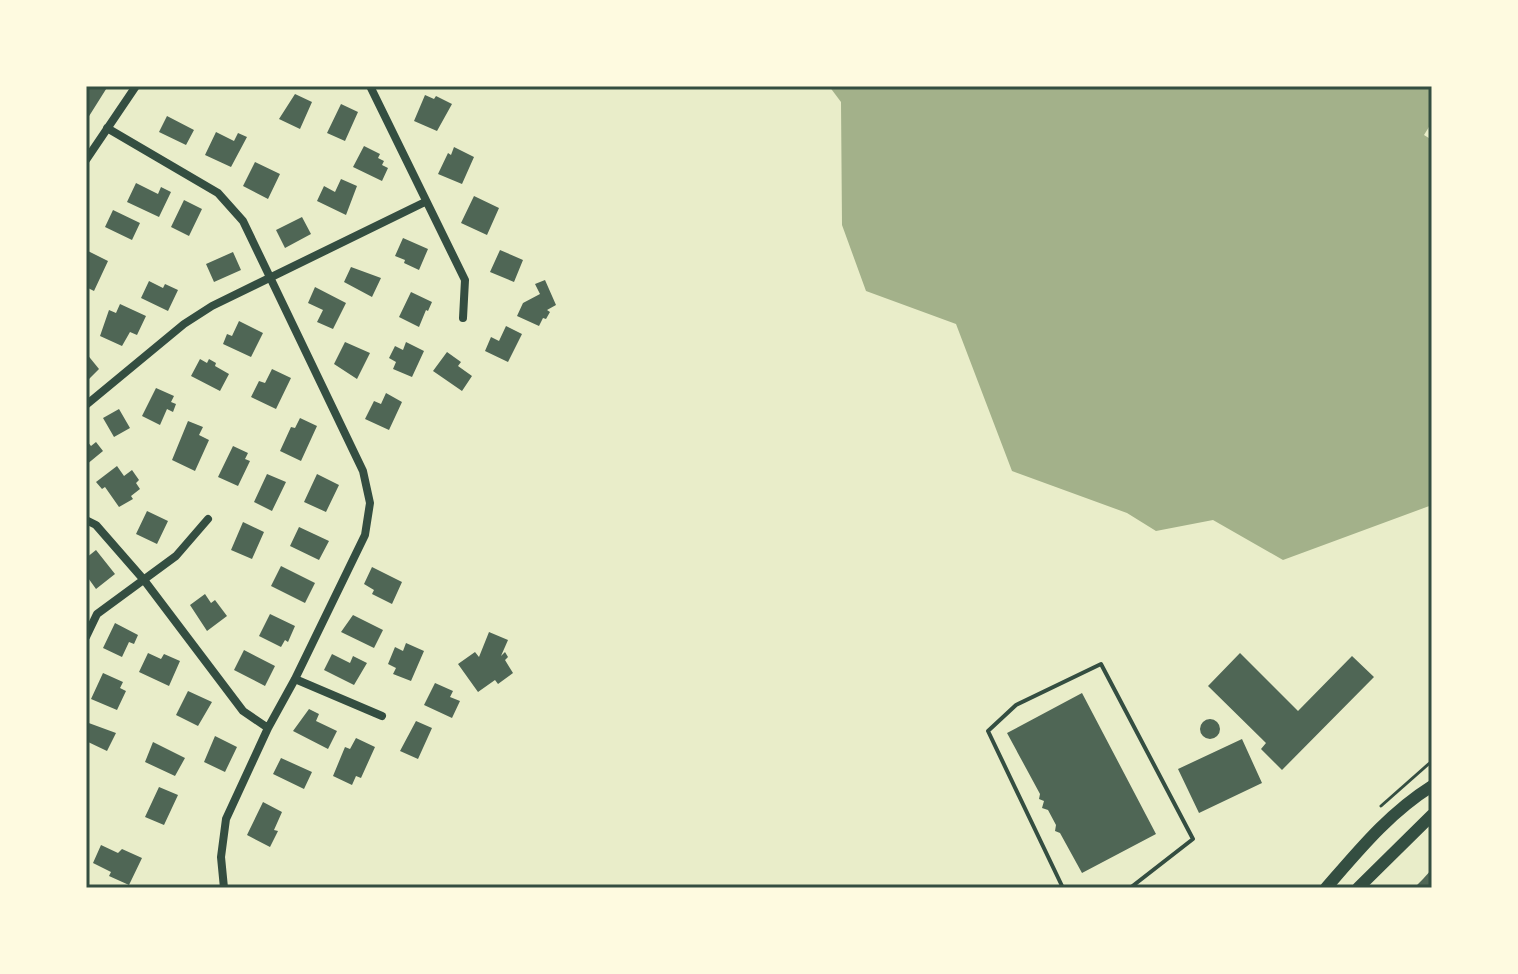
<svg xmlns="http://www.w3.org/2000/svg" width="1518" height="974" viewBox="0 0 1518 974" font-family="Figtree,sans-serif">
<style>
.water{fill:#a3b18a}
.building{fill:#4f6655}
.lines{fill:none;stroke-linecap:round;stroke-linejoin:round}
.path{stroke:#344e41;stroke-width:3}
.service{stroke:#344e41;stroke-width:4}
.minor{stroke:#344e41;stroke-width:8}
.secondary{stroke:#344e41;stroke-width:12}
.neatline{fill:none;stroke:#344e41;stroke-width:3}
</style>
<rect width="100%" height="100%" fill="#e9edc9"/>
<path class="water" d="M829,86H1432V122L1424,135L1432,140V505L1283,560L1213,520L1156,531L1127,513L1012,471L956,324L866,291L842,225L841,102Z"/>
<path class="building" d="M86,86H108L86,121Z
M295,94L312,102L300,129L279,119Z
M425,95L434,99L436,96L452,104L437,131L414,121Z
M341,104L358,112L345,141L327,133Z
M167,116L194,130L186,145L159,132Z
M216,132L234,141L238,133L247,137L231,167L205,155Z
M364,146L380,154L378,158L384,161L382,165L388,168L382,181L353,167Z
M454,147L474,157L462,184L438,174L448,153L451,155Z
M255,162L280,174L268,199L243,186Z
M341,179L357,186L346,215L317,201L324,186L335,192Z
M136,183L158,194L161,187L171,192L159,217L127,202Z
M474,196L499,208L487,235L461,223Z
M184,200L202,209L189,236L171,227Z
M113,210L140,223L132,240L105,227Z
M302,217L311,234L285,248L276,230Z
M403,238L428,249L419,270L404,263L405,260L395,256Z
M86,250L108,261L94,291L86,287Z
M500,250L523,260L514,282L490,272Z
M233,252L241,270L214,282L206,264Z
M351,267L381,278L372,297L344,282Z
M545,280L556,305L547,310L550,312L546,319L543,318L539,326L517,316L523,303L540,294L535,284Z
M149,281L163,288L165,284L178,290L168,311L141,298Z
M315,287L346,303L333,329L317,322L323,310L308,303Z
M411,292L432,302L428,311L426,310L419,327L399,317Z
M120,304L146,316L137,335L130,332L122,346L100,336L109,310L116,313Z
M239,321L263,333L251,357L223,344L227,334L232,336Z
M506,326L522,334L508,362L485,351L491,337L499,341Z
M345,342L370,353L357,379L334,364Z
M406,342L424,351L412,377L393,369L396,362L389,358L395,346L403,350Z
M447,352L461,362L458,366L472,376L462,391L433,371Z
M86,353L99,369L88,380L86,377Z
M200,359L207,363L209,359L216,363L215,366L229,374L220,391L191,376Z
M272,369L291,378L276,409L251,397L259,381L265,383Z
M156,388L174,396L171,402L176,404L173,412L167,409L160,425L142,416Z
M386,393L402,402L389,430L365,419L374,401L381,404Z
M119,409L130,428L114,437L103,418Z
M300,418L317,426L301,461L280,451L291,427L295,428Z
M188,421L203,427L199,435L209,440L195,471L172,460Z
M86,440L91,446L96,442L103,451L86,465Z
M233,446L248,453L245,459L250,461L238,486L218,477Z
M117,466L124,476L132,470L139,480L136,483L140,489L131,496L133,499L119,507L105,487L102,489L96,482Z
M267,474L286,482L272,511L254,502Z
M317,474L339,485L326,512L304,502Z
M147,511L168,521L157,544L136,534Z
M243,522L264,532L252,559L231,550Z
M299,527L329,541L319,560L290,546Z
M96,550L115,574L96,589L86,575V558Z
M281,566L315,583L305,603L271,586Z
M372,567L402,582L392,604L372,594L374,590L364,584Z
M205,594L211,603L215,600L227,616L207,631L190,605Z
M270,614L295,626L288,642L285,640L281,647L259,636Z
M353,615L383,630L374,648L341,632Z
M115,623L138,635L134,644L129,642L122,657L103,648Z
M489,632L508,640L501,656L505,652L508,657L505,660L513,673L498,684L495,680L478,692L458,664L475,652L479,657Z
M406,643L424,651L411,681L393,674L396,668L388,664L395,647L403,651Z
M244,650L275,666L265,686L234,670Z
M148,653L161,659L164,654L180,661L169,686L139,672Z
M1240,653L1298,711L1352,656L1374,677L1282,770L1261,749L1266,743L1208,686Z
M332,654L350,663L353,656L367,663L354,685L324,670Z
M103,673L123,682L120,688L126,691L117,710L91,699Z
M435,683L453,691L450,697L460,701L452,718L424,705Z
M188,691L212,702L198,726L176,715Z
M1082,693L1156,834L1082,873L1060,833L1055,831L1056,825L1048,810L1042,808L1044,801L1039,799L1040,794L1007,733Z
M309,709L319,714L316,721L337,731L328,749L293,731Z
M1200 729a10 10 0 1 1 20 0a10 10 0 1 1-20 0Z
M416,721L432,728L418,759L400,751Z
M86,722L116,733L107,751L86,741Z
M215,736L237,747L225,772L204,762Z
M356,738L375,747L361,778L356,776L352,785L333,776L345,747L350,749Z
M1242,739L1262,783L1199,813L1178,769Z
M153,742L185,758L175,776L145,762Z
M281,758L312,772L304,789L273,774Z
M159,787L178,795L164,825L145,817Z
M263,802L282,812L274,830L278,831L270,847L247,835Z
M101,845L118,853L122,849L142,858L129,885L109,876L111,872L93,863Z
M1432,869V888H1414L1423,879Z"/>
<g class="lines">
<path class="path" d="M1381,806L1432,761"/>
<path class="service" d="M1063,888L988,731L1016,705L1101,664L1193,839L1130,888"/>
<path class="minor" d="M370,86L465,280L463,318
M107,128L218,193L243,221L363,471L370,503L365,535L295,679L268,728L226,819L221,857L224,888
M86,160L136,86
M86,405L184,324L212,306L425,202
M86,520L96,525L144,580L243,711L268,728
M86,637L97,614L176,556L208,519
M295,679L382,716"/>
<path class="secondary" d="M1326,888C1359,850 1389,813 1432,786
M1358,888L1432,815"/>
</g>
<rect width="1518" height="974" fill="none" stroke="#fefae0" stroke-width="176"/>
<rect x="88" y="88" width="1342" height="798" class="neatline"/>
</svg>
